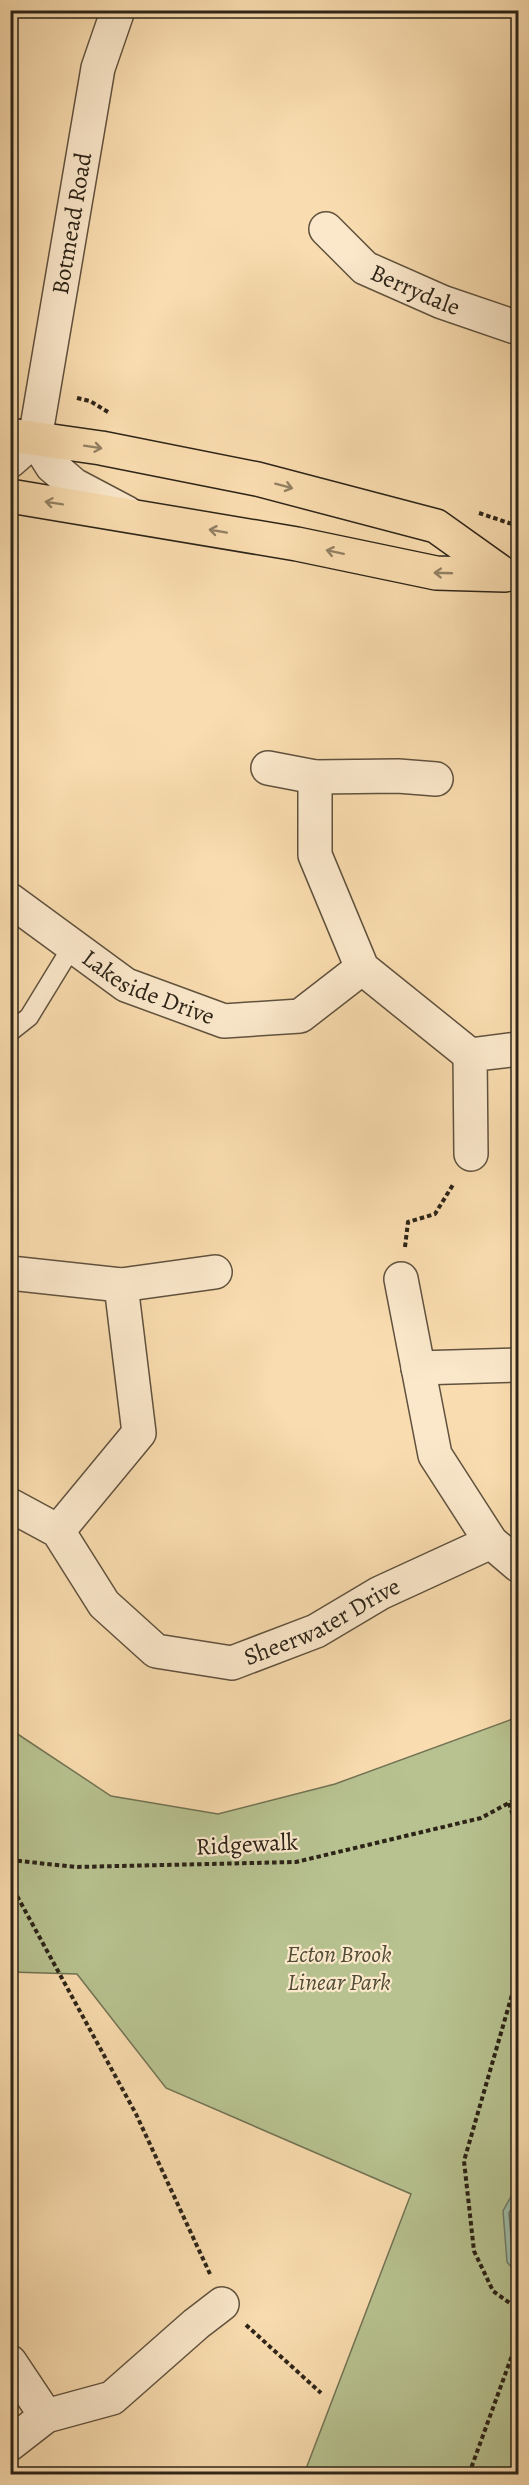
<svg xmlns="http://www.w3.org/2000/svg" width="529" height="2485" viewBox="0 0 529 2485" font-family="Alegreya,serif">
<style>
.green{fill:#b7c290;stroke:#727354;stroke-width:1.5}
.water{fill:#9ebca8;stroke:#717f6e;stroke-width:1.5}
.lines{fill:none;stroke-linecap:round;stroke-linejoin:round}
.shore{stroke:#667060;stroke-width:1.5}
.lane-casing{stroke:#60523e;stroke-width:21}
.street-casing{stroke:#60523e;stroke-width:36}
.primary-casing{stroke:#2d2418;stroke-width:36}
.path{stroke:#2d2418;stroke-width:4;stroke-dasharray:4.5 3;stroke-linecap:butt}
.lane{stroke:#fbe8cb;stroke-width:18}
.street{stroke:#fbe8cb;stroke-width:33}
.primary{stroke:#f9dcaf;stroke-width:33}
.oneway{stroke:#938064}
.labels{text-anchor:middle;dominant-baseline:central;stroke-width:4.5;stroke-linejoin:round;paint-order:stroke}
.street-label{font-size:24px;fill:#2d2418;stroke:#fbe8cb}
.park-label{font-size:24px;font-style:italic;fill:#504c36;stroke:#fbe8cb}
</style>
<rect width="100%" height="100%" fill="#f9dcaf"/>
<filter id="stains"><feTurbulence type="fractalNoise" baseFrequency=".00333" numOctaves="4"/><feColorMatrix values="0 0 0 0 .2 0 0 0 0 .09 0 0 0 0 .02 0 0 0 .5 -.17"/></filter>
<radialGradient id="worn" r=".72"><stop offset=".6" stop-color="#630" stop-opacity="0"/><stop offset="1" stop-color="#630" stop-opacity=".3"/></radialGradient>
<path class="green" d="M518,1717V2474H304L411,2194L166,2088L77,1974L11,1972L10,1729L111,1796L218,1814L335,1784Z"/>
<path class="water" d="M518,2184V2275L507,2262L503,2211Z"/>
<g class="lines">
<path class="shore" d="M518,2196L509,2213L513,2259L518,2266"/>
<defs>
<path id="lane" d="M10,1032L29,1017L73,945"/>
<g id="street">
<path id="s1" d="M326,229L365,268L442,302L518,328"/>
<path d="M35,439L52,466L74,485L127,513"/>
<path id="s2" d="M10,461L35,439L98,68L118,10"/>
<path d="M268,768L315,777L398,776L436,779"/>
<path d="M315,777V855L362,968L470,1055"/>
<path id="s3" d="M10,900L126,985L224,1021L300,1016L362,968"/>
<path d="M471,1154L470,1055L518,1049"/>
<path d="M10,1273L121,1285L215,1272"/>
<path d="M401,1279L435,1455L491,1542L518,1565"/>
<path d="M418,1368L518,1365"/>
<path id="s4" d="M10,1505L58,1531L104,1604L156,1651L232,1663L316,1631L380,1593L491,1542"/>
<path d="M58,1531L139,1433L121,1285"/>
<path d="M10,2362L46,2416"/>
<path d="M10,2444L46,2416L112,2398L196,2324L222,2304"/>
</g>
<path id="primary" d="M10,435L101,448L257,479L436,526L502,573
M10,496L297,544L436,573L505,575"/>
</defs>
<use href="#lane" class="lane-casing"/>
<use href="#street" class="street-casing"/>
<use href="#primary" class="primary-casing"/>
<path class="path" d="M77,398L90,401L108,412
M479,513L518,526
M405,1247L408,1222L435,1214L454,1183
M509,1803L518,1832
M10,1860L76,1867L296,1862L481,1818L518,1798
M10,1883L136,2114L210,2274
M518,1974L464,2161L474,2251L493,2291L518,2309
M246,2325L321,2393
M469,2474L518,2339"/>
<use href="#lane" class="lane"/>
<use href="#street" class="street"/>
<use href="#primary" class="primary"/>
</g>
<defs><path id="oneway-shaft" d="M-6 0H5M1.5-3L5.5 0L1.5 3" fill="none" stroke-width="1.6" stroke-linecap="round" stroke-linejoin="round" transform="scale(1.5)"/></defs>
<g class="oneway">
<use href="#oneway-shaft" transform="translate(93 447) rotate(9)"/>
<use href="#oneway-shaft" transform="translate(284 486) rotate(15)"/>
<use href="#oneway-shaft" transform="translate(54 503) rotate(-171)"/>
<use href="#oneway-shaft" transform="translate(218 531) rotate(-170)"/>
<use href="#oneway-shaft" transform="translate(335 552) rotate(-168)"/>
<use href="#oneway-shaft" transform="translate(443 573) rotate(-178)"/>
</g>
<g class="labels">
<g class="street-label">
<text stroke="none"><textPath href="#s2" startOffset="252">Botmead Road</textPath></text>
<text stroke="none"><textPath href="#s1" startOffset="110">Berrydale</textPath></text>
<text stroke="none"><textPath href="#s3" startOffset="165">Lakeside Drive</textPath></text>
<text stroke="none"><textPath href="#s4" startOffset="387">Sheerwater Drive</textPath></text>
<text transform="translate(247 1844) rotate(-3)">Ridgewalk</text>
</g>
<g class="park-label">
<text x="339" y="1954">Ecton Brook<tspan x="339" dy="28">Linear Park</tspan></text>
</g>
</g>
<rect width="529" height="2485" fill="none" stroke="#f9dcaf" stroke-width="36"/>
<rect x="12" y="12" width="505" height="2461" fill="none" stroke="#2d2418" stroke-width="3"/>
<rect x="18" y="18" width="493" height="2449" fill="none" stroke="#2d2418" stroke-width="1.5"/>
<rect width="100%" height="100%" filter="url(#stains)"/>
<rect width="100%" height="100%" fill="url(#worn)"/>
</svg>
